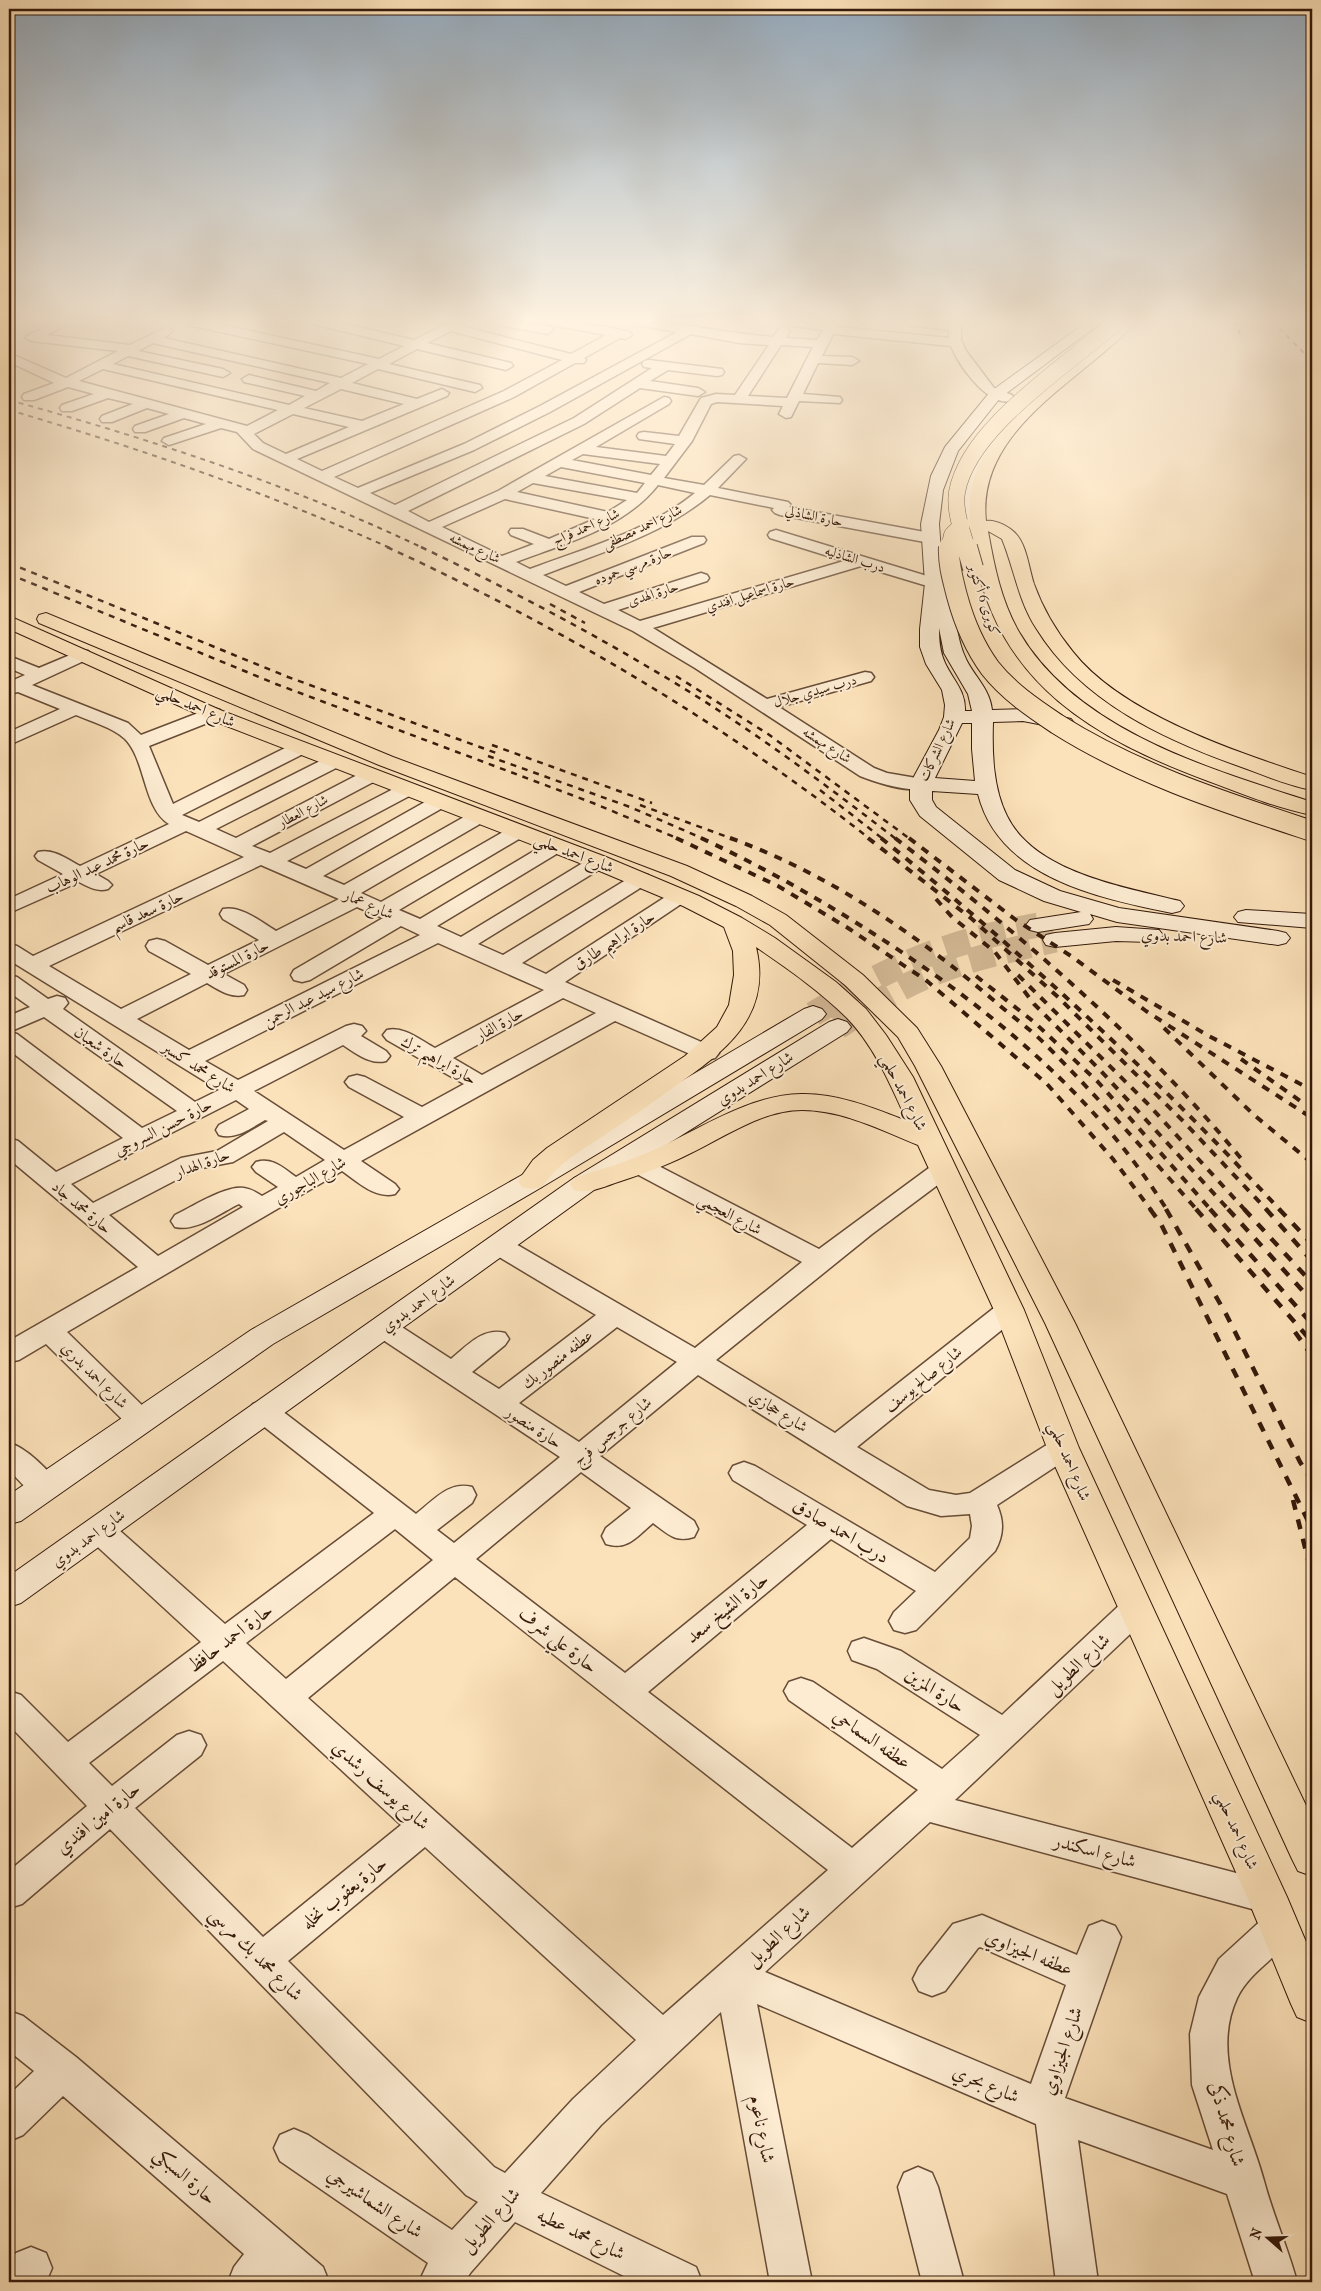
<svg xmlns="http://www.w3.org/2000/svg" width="1321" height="2291" viewBox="0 0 1321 2291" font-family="'IM FELL French Canon',Amiri,serif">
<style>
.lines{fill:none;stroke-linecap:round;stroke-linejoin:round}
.secondary-tunnel{stroke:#d4ba97;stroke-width:25;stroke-dasharray:25 12;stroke-linecap:butt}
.street-casing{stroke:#674c37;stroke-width:3}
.secondary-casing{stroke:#351a0b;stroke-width:2}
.primary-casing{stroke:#351a0b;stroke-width:2}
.highway-casing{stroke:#351a0b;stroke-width:2}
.street{fill:#fdecd2;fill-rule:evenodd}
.secondary{fill:#fdecd2;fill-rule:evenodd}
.primary{fill:#fce2ba;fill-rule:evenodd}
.highway{fill:#fce2ba;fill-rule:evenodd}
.rail-far3{stroke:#351a0b;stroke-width:2;stroke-dasharray:5 5;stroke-linecap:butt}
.rail-far2{stroke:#351a0b;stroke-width:2.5;stroke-dasharray:6 6;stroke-linecap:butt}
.rail-far1{stroke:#351a0b;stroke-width:4;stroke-dasharray:8 8;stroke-linecap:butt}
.rail{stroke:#351a0b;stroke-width:4.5;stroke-dasharray:10 10;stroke-linecap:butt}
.highway-bridge-far1-casing{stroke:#351a0b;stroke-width:17;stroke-linecap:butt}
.highway-bridge-casing{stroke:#351a0b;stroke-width:22;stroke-linecap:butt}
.highway-bridge-far1{stroke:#fce2ba;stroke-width:16}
.highway-bridge{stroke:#fce2ba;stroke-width:20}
.labels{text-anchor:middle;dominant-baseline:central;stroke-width:4;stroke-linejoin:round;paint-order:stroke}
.far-street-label{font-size:14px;fill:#351a0b;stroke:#fdecd2}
.street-label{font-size:16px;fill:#351a0b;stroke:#fdecd2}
.near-street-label{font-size:19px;fill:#351a0b;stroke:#fdecd2}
</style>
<rect width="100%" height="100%" fill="#fce2ba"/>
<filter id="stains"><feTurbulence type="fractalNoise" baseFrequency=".004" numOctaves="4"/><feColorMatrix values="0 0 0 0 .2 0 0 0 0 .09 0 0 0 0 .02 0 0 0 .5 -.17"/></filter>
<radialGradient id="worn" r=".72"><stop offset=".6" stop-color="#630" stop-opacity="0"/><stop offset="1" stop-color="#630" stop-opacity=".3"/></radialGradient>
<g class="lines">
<path class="secondary-tunnel" d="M813,1014C840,998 866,982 894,969C940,947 989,934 1038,925
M838,1027C866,1009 895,990 925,977C966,959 1011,950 1055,940"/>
<defs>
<path id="street" d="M57,321H73L47,335L130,345L167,327L173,331L164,338L341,378L368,364L188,325L182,321H204L379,359L404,346L313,324L311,321H332L414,340L452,321H467L461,326L571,354L606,335L552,325L546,321C574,321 603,326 630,332L632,335L626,339L620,338L584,358L586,360L584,363H575L514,397L334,477L358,488L464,444L540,406L677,332L639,325L633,321C680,321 726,334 773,337L780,328L784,327L790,331L786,338L817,340L823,330L787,325L781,321H813L836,324L838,327L949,338V330L909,325L903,321L949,322V321H961V340L966,351L994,388L1012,395L1014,398L1012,401C988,407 959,366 951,346L833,334L822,356L852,357L859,361L852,365L818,363L803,394L840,397L842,400L840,403L799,401L791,417L786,418L779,414L783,406L717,402L711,404L692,441L664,478L704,485L734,456L739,455L746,459L718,488L788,502L791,505L789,507L930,533L936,535L938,538L936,541L930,543L780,515L775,513L772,510L774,508L710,495C662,535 600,553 543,575L566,586L692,537H704L706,540L704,543L579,592L604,604L701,573L707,575L709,578L707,581L618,610L640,621L844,561L770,538L768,535L770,532L776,530L940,580L942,583L940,586L934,588L861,566L653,628L767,699L865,672L871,673L874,677L871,681L779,707L874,768L887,773L928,780L931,784L928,788C909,793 878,783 860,776L695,668L633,631L253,449L237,432L221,428L169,445L162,441L164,438L206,424L184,418L145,432H135L133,429L135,426L169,414L147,408L112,422H102L100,419L102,416L133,404L108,398L72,411H62L60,408L62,405L94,394L68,387L34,400H24L22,397L24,394L54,383L9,362V353L66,378L118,351L31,341L25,337ZM451,331L562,360L504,391L322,471L297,459L447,396L449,393L442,389L417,399L352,383L378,369L475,392L482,388L480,385L389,364L417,349L506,370L513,366L511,363L427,343ZM691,334L739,343L769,345L735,395L716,394L701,398L679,436L644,432L639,433L637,436L639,439L675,444L666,456L596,447L669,404L671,401L669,398L664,397L498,491L429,522L408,511L584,424L640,388L698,396L705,392L698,388L650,381L668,370L717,376L722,375L724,372L722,369L649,360L644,361L642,364L644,367L652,368L574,418L395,505L370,493L474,450L550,412ZM153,343L330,383L316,391L249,375L242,379L244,382L305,396L289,405L113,364L128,356L223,377L230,373L223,369L138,351ZM781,345L813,347L787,398L748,396ZM103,369L278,410L247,426L79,381ZM341,389L404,404L362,421L304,408ZM293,414L349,427L286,454L263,443L254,434ZM583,454L660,464L651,475L572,460ZM561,467L645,483L637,493L545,476ZM533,483L627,500L608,512L517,492ZM658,485L695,493C648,531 586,548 530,569L516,562C566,543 624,528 658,485ZM505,499L595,519L549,539L523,529H511L509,532L511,535L534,544L502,556L442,527Z
M501,321H516L551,327L553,330L547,334L504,326Z
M82,650L88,651L91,655L88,659L32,685L128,723L141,735L206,710L213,708L220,710L222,714L220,718L149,746L173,804L293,744L300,742L307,744L309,748L307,752L182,815L199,822L326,758L333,756L340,758L343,762L340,766L216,829L236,838L363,772L370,770L377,772L380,776L377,780L252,846L270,853L399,786L406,784L413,786L416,790L413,794L287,861L306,869L432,798L439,796L446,798L449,802L446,806L323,876L344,885L471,813L478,811L485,813L488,817L485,821L361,893L381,902L510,828L517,826L524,828L527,832L524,836L399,910L420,919L549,842L556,840L563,842L566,846L563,850L437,926L461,937L591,858L598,856L605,858L608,862L605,866L478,944L503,955L634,875L641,873L648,875L651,879L648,883L522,963L546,974L673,892L680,890L687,892L691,896L687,900L565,982L715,1048L719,1053L715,1058L707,1060L699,1058L615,1021L361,1161L395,1184L399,1189L395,1194C375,1199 358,1182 342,1171L67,1332L151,1414L156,1421L151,1428L141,1431L131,1428L46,1344L19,1360L9,1362V1341L138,1267L9,1159V1138L18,1141L56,1172L123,1138L9,1050V1032L17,1034L142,1128L177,1111L44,1017L9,1032V1016L30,1007L9,992V975L17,977L48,999L57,996L65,998L68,1003L63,1009L195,1102L219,1090L9,960V944L17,946L33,956L244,857L186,831L96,874L108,881L112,885L108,889C97,892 89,887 79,882L9,913V899L63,874L38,860L35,856L38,852C53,848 67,859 80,866L169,824C143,808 146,760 125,739C112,727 92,722 76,715L9,745V732L60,709L18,692L9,694V682L25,675L9,668V656L39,668ZM261,865L339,899L276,931C261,922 241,905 223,909L220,914L223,919L259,940L208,965L165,941L157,939L149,941L146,946L149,951L191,974L121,1009L49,966ZM357,907L383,918L294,970L291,975L294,980L302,982L310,980L401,926L420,935L189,1050L137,1019L207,983C219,990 230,998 244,995L247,990L244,985L224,974ZM438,943L544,990L435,1048C420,1040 404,1026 387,1030L383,1035L387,1040L464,1084L422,1107L365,1077L357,1075L349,1077L345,1082L349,1087L404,1117L344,1150L254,1091L343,1045C357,1054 370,1065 386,1061L390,1056L386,1051L361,1036L366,1031L362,1026L354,1024L346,1026L238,1080L205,1061ZM563,998L596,1013L482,1075L453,1058ZM236,1100L249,1109L219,1125L216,1130L219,1135C236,1140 251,1128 265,1120L268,1121L217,1151L181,1158L93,1203L71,1184ZM284,1132L325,1160L296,1177C283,1168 273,1157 256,1162L252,1167L256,1172L278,1187L262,1196C256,1192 251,1189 244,1188C226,1185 192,1207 175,1215L171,1221L175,1227C196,1232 220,1213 239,1204L243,1207L158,1256L109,1215L197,1169L233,1162Z
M640,1158L649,1161L819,1249L933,1165L942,1162L951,1165L955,1170L951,1175L872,1234L716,1360L835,1433L999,1304L1009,1301L1019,1304L1023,1310L1019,1316L857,1447L929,1490L956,1495L970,1493L1053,1441L1063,1438L1073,1441L1078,1448L1073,1455L997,1505C1004,1521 1004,1535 995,1551L916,1630L905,1633L894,1630L889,1621L894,1612L916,1591L831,1539L648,1692L852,1848L918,1790L789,1700L784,1691L789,1682L801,1678L813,1682L942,1769L980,1735L877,1669L852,1660L848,1651L852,1642L864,1638L901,1651L1002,1715L1125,1600L1136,1597L1147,1600L1152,1609L1147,1618L955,1800L1267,1881L1280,1886L1285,1897L1280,1908L1267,1913L930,1822L765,1972L1031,2084L1066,1985L980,1947L978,1948L945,1991L932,1996L919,1991L913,1979L919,1967L953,1924L982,1915L1077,1955L1089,1926L1102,1921L1115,1926L1121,1937L1065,2098L1213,2150L1192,2085L1190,2034L1199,1997L1219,1959L1267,1915L1280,1910L1293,1915L1298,1926C1285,1955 1251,1968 1237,1998C1209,2058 1249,2124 1264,2181C1273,2215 1288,2248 1297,2282H1255L1227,2194L1078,2140L1098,2282H1056L1036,2124L757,2004L812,2282H770L721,2012L601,2125L541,2193L696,2267L702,2282H636L515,2222L471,2272L464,2282H419L428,2263L280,2161L274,2148L280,2135L294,2129L308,2135L452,2230L478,2202L466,2195L110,1829L22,1904L9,1908V1871L87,1806L9,1725V1691L21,1695L68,1742L201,1642L88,1538L84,1530L88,1522L99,1519L110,1522L225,1624L374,1513L253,1418L248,1411L253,1404L263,1401L273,1404L416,1514C434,1500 449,1481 472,1487L476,1495L472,1503L437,1530L454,1543L560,1457L374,1334L370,1328L374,1322L384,1319L394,1322L451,1359C467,1346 483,1327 505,1333L509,1339L505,1345L472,1372L499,1389L596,1315L489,1251L485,1245L489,1239L498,1237L507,1239L695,1348L802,1262L631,1171L627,1166L631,1161ZM617,1327L677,1362L579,1442L519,1403ZM698,1375L907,1506L941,1516L970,1514L972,1526L970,1538L935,1572L755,1466L744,1462L733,1466L729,1473L733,1480L807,1525L625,1673L476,1559L581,1472L631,1508L606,1528L602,1536L606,1544C628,1551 637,1536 653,1523C668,1534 675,1543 694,1537L698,1529L694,1521L600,1456ZM395,1529L433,1560L286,1679L246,1643ZM455,1577L828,1870L663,2015L308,1698ZM223,1661L401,1825L263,1937L135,1808L201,1755L206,1745L201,1735L189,1731L177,1735L112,1786L89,1763ZM425,1847L636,2040L573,2099L505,2173L494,2167L288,1961Z
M9,1443C26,1447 51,1472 60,1487L56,1495C33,1501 24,1485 9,1470Z
M9,2011L23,2016L76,2057L323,2267L329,2282H228L234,2267L244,2254L63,2096L23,2135L9,2141V2095L34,2071L9,2051Z
M918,2167L932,2173L938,2187L964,2282H922L898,2187L904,2173Z
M31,2247L46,2253L52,2268L46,2282H9V2261L16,2253Z"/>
<path id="secondary" d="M1088,321H1103L1000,398L958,451L943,490L939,524L941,552L959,544L962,540C961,473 972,461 1009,408H1019L1022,411C1007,434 988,454 982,482C980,494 982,537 978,543C972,554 953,563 941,560L943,585L950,586L953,590C955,613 956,638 966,659C974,676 990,689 992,710L1023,709L1071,719L1074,723L1071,727L1064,729L1023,721L993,722C992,753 993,788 1007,816C1035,873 1125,887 1180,901L1184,906L1180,911L1172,913C1099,898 999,878 978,794L932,791V800L936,807L1015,870L1060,891L1119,908L1278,931L1286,933L1290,938L1286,943L1278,945L1117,922L1090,914L1093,919L1089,924L1038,932L1030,930L1026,925L1030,920L1081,912L1044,901L999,880L920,816L910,800V784L939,730L944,717L945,705L942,690L926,664L920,647V629L925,583L921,524L931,476L945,447L990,392ZM939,628L944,653L968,694L972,711H965C966,691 953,680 945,663C940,652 939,641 939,628ZM962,723H972V749L975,781L935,778Z
M1246,910L1312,914V928L1238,922L1234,917L1238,912Z
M1116,927L1159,930L1163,935L1159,940L1151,942L1116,941L1055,947L1046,945L1043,940L1046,935L1055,933Z
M813,1006L822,1009L826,1014L822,1019L542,1187L273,1344L21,1521L9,1524V1495L251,1330L522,1175L804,1009Z
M838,1019L847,1022L851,1027L847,1032L594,1190L21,1603L9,1607V1576L574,1178L829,1022Z"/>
<path id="primary" d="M46,613L393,757L687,866L752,896L786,915L863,975L917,1028L941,1066L1075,1323L1312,1818V1876L1298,1871L1292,1859L1045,1323L915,1066L898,1037L845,985L770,925L736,906L671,876L379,765L39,623L37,619L39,615Z
M9,616L220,710L606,857L699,896L742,918L775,938L836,982L866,1009L886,1035L913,1077L1024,1310L1079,1448L1287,1897L1312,1956V2023L1297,2017L1291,2004L1247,1897L1047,1448L994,1310L918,1145C881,1130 842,1110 802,1110C762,1110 723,1138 689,1154C666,1166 642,1174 618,1182C603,1187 589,1194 574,1190L570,1184L574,1178C602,1169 630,1161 656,1149C702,1128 749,1095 801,1094C837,1093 874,1108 907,1121C891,1086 875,1047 847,1018C820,991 788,969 756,947C773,1017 724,1052 674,1087C653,1102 631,1118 609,1132C584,1149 559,1162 542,1187L532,1189L522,1187L518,1181L533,1160L547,1148L685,1056L717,1027L729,1005L734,975L733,951L724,927L683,906L590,867L206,718L9,629Z"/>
<path id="highway" d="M1121,321H1136C1126,335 1110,347 1097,358C1047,400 978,446 986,521C995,519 1010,527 1016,534C1027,546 1029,569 1034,584C1043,609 1056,631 1073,652C1123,715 1237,752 1312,777V790C1290,786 1268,777 1247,769C1167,741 1082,703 1036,628C1018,600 1014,568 1002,539L988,531C994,565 1001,601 1019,632C1077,731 1210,769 1312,802V815C1277,808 1242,794 1208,781C1095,739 1000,685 975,557C968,522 965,487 984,455C1016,398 1076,364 1121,321Z"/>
</defs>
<use href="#street" class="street-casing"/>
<use href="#secondary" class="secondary-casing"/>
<use href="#primary" class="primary-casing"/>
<use href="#highway" class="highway-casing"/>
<use href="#street" class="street"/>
<use href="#secondary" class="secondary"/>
<use href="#primary" class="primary"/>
<use href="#highway" class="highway"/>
<path class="rail-far3" d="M1234,321L1241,336
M1272,321L1312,361
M9,400C150,439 291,485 423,548
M9,410C139,448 266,492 390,548"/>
<path class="rail-far2" d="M387,547C559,626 722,722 870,839
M421,547C498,584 574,623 648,667C735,717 817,778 896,839
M9,563L288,677L499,754
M9,574L276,684L593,803L679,839
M550,604L585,623
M676,676L768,734L910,839
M492,745L652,803
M488,756L630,807L704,839
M820,790L883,839
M640,805L733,839"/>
<path class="rail-far1" d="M676,838L778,886L848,928L927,981L1047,1084L1113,1159L1151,1210
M701,838C761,866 818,898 874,934C988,1007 1095,1094 1167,1210
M730,838C828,873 919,936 998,1004C1013,1017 1030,1029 1044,1043C1097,1096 1147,1153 1197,1210
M868,838L972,919L1059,998L1183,1121L1267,1210
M881,838C1023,953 1156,1076 1280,1210
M895,838C1020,934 1143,1039 1244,1162
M909,838L1016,920L1071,956L1146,1011L1312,1118
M936,899L952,917L995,952L1034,1004L1101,1071L1229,1210
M1018,975L1147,1103L1245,1210
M976,976L1034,1022L1098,1082L1211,1210
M1113,980L1209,1036L1312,1090
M1164,1028L1254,1115L1312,1163
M1241,1059L1306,1105"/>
<path class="rail" d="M1150,1209L1161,1224L1312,1529
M1166,1209L1226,1314L1300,1462L1312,1481
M1196,1209L1312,1342
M1210,1209L1312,1324
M1228,1209L1312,1301
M1244,1209L1312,1283
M1266,1209L1312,1261
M1279,1209L1312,1244
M1295,1332L1312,1356
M1293,1500L1312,1575"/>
<defs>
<path id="highway-bridge-far1" d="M949,548L952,535L962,525
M967,548C962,531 954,510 957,492C969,426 1069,365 1117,321"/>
<path id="highway-bridge" d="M949,547C948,564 953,580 957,596C964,622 974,646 990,668C1008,691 1033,708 1057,724C1136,774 1224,802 1312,831
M967,547L973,568"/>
</defs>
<use href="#highway-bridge-far1" class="highway-bridge-far1-casing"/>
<use href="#highway-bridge" class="highway-bridge-casing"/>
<use href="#highway-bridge-far1" class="highway-bridge-far1"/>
<use href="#highway-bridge" class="highway-bridge"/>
</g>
<linearGradient id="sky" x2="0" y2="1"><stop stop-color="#95abbe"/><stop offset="0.5" stop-color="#fef2e0"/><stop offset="1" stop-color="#fef2e0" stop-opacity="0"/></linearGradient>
<rect width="1321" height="641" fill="url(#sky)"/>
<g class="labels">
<g class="far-street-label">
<text transform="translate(814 516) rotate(12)">حارة الشاذلي</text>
<text transform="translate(586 527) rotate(-24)">شارع احمد فراج</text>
<text transform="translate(642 527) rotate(-25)">شارع احمد مصطفى</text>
<text transform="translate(475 548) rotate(25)">شارع مهمشه</text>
<text transform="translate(855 559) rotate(17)">درب الشاذليه</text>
<text transform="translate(633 566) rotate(-21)">حارة مرسي حموده</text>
<text transform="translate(653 594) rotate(-18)">حارة الهدى</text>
<text transform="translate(750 594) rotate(-17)">حارة اسماعيل افندي</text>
<text transform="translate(984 600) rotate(72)">كوبرى 6 أكتوبر</text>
<text transform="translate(815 691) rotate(-16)">درب سيدي جلال</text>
<text transform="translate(827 745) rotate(33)">شارع مهمشه</text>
<text transform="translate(937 750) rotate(-65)">شارع الشركات</text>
<text transform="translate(303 811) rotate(-28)">شارع العطار</text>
</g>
<g class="street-label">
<text transform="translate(196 706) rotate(23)">شارع احمد حلمي</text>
<text transform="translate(574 853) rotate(21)">شارع احمد حلمي</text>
<text transform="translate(97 865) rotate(-25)">حارة محمد عبد الوهاب</text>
<text transform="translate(369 904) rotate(24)">شارع عمار</text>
<text transform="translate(147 911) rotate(-25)">حارة سعد قاسم</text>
<text transform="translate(1184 936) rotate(2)">شارع احمد بدوي</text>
<text transform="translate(614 940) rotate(-33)">حارة ابراهيم طارق</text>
<text transform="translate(237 959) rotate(-27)">حارة المستوقد</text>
<text transform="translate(313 997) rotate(-27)">شارع سيد عبد الرحمن</text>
<text transform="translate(499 1024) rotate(-29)">حارة الفار</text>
<text transform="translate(101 1047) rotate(35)">حارة شعبان</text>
<text transform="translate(439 1060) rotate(29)">حارة ابراهيم ترك</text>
<text transform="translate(199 1067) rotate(32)">شارع محمد كسبر</text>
<text transform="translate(755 1078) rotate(-32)">شارع احمد بدوي</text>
<text transform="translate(904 1092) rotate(63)">شارع احمد حلمي</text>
<text transform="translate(163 1127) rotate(-27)">حارة حسن السروجي</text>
<text transform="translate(202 1163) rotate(-20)">حارة الهدار</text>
<text transform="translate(310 1180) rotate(-30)">شارع الباجوري</text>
<text transform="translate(82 1207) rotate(40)">حارة محمد جاد</text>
<text transform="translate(730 1214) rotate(28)">شارع العجمي</text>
<text transform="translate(418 1303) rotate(-36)">شارع احمد بدوي</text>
<text transform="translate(557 1359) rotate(-38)">عطفه منصور بك</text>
<text transform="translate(95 1375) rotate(45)">شارع احمد بدري</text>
<text transform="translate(923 1379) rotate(-39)">شارع صالح يوسف</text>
<text transform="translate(779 1411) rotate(32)">شارع حجازي</text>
<text transform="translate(534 1427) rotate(33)">حارة منصور</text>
<text transform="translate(612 1431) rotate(-40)">شارع جرجس فرج</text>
<text transform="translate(1070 1461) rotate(67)">شارع احمد حلمي</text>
<text transform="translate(88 1538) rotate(-36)">شارع احمد بدوي</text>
<text transform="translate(1237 1830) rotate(66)">شارع احمد حلمي</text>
</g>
<g class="near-street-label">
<text transform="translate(841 1531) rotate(31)">درب احمد صادق</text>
<text transform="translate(727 1608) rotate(-39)">حارة الشيخ سعد</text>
<text transform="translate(230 1638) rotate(-37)">حارة احمد حافظ</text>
<text transform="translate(558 1640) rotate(38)">حارة علي شرف</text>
<text transform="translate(1078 1664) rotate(-43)">شارع الطويل</text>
<text transform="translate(935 1690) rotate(33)">حارة المزين</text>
<text transform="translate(872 1739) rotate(35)">عطفه السماحي</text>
<text transform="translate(381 1785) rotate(42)">شارع يوسف رشدي</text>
<text transform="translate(98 1818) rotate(-39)">حارة امين افندي</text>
<text transform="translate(1095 1851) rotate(15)">شارع اسكندر</text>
<text transform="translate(344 1893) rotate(-39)">حارة يعقوب نخله</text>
<text transform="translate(778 1936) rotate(-42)">شارع الطويل</text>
<text transform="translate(1029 1953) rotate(22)">عطفه الجيزاوي</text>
<text transform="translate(256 1954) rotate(45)">شارع محمد بك مرسي</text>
<text transform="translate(1062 2051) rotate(-71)">شارع الجيزاوي</text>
<text transform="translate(986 2084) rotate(23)">شارع بحري</text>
<text transform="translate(1227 2124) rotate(74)">شارع محمد ذكى</text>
<text transform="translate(762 2129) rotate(79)">شارع ناعوم</text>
<text transform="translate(185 2176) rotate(41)">حارة السبكي</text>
<text transform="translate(375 2203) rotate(34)">شارع الشماشيرجي</text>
<text transform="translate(490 2220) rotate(-48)">شارع الطويل</text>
<text transform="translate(581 2234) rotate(26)">شارع محمد عطيه</text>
</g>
</g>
<rect width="1321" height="2291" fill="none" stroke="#fce2ba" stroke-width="30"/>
<rect x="10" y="10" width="1301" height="2271" fill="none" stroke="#351a0b" stroke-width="2.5"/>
<rect x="15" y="15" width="1291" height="2261" fill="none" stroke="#351a0b"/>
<g transform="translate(1268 2238) rotate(290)" stroke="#fdecd2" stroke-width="4" paint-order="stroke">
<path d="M0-4L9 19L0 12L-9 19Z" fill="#351a0b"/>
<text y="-8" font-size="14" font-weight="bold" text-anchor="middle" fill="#351a0b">N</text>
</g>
<rect width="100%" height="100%" filter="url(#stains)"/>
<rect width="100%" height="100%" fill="url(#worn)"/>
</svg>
